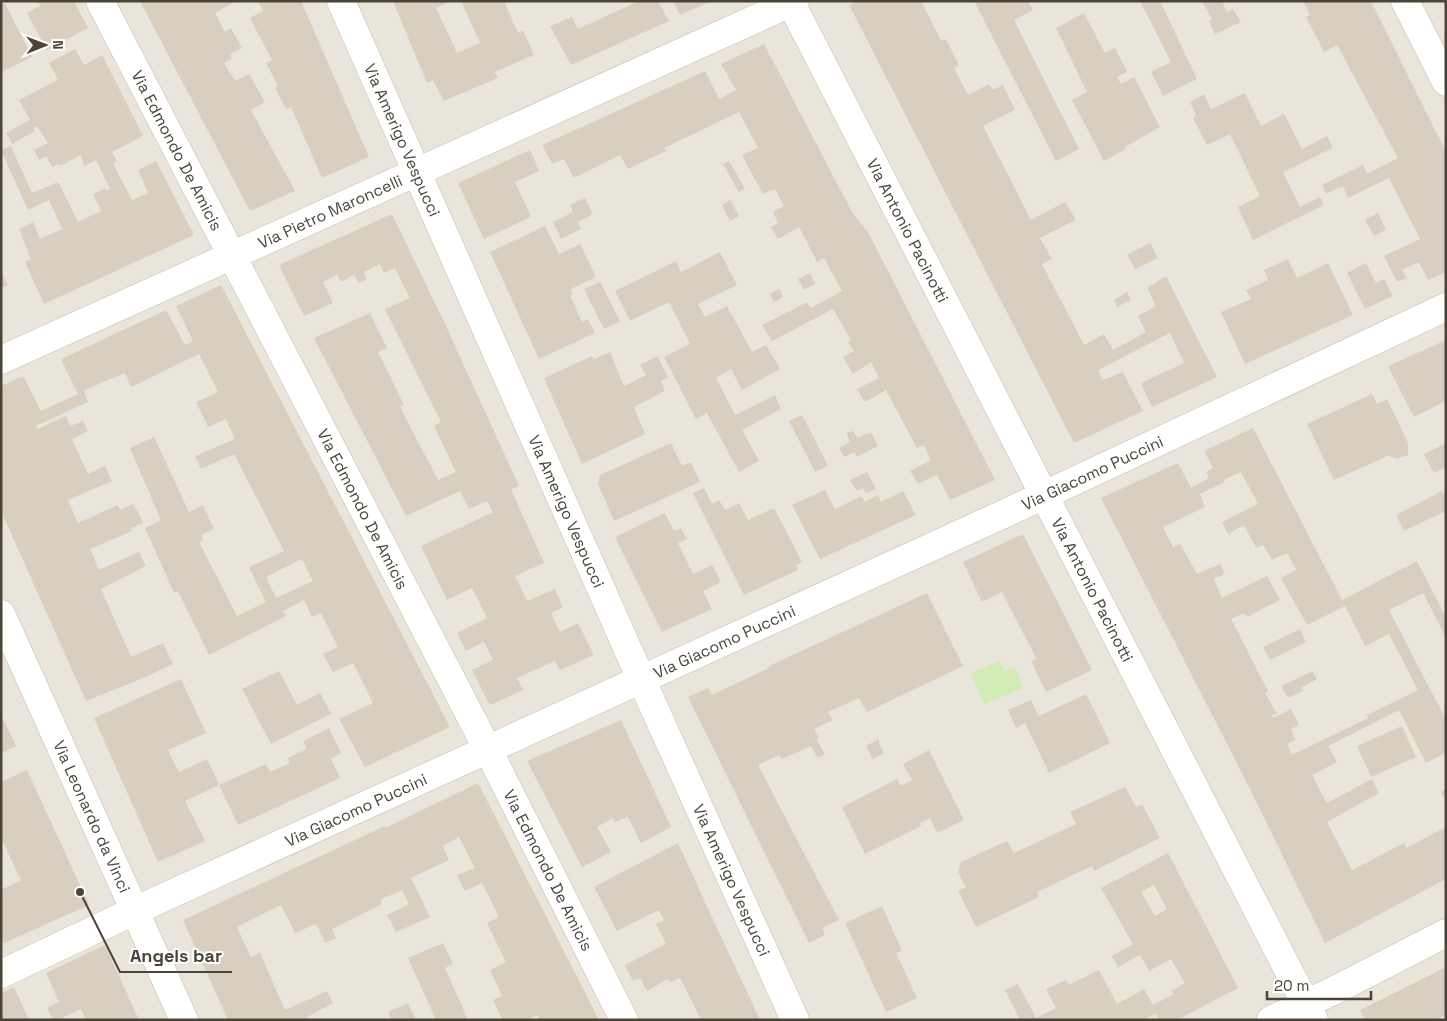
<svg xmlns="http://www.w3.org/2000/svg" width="1447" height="1021" viewBox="0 0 1447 1021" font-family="'Space Grotesk',sans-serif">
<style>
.residential{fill:#eae5da}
.green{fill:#d2eab5}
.building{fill:#d8cfc1;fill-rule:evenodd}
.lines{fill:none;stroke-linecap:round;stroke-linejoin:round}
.minor-casing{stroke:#c2bbae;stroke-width:29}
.minor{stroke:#fff;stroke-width:28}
.labels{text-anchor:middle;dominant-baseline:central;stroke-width:4;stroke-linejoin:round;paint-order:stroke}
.street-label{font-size:16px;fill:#4b4439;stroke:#fff}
.leader{fill:none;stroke:#4b4439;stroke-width:2}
.callout-dot{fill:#4b4439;stroke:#fff;stroke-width:2}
.callout-label{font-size:18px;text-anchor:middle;font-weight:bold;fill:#4b4439;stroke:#fff;stroke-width:4;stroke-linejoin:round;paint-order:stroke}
</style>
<rect width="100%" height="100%" fill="#f6f3ec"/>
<path class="residential" d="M1,1H1446V1020H1Z"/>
<path class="green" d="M1000,661L1004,671L1015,667L1023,688L984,704L971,673Z"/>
<path class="building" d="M38,1H74L88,28L47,50L27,13L40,6Z
M140,1H236L215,13L225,32L231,28L242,48L230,54L232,59L224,63L235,81L249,74L265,102L251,110L295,191L250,211Z
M258,1H301L369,157L322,178L291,107L286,109L275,88L278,86L266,63L272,60L250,18L263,11Z
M393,1H451L436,8L457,53L480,43L461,1H504L518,33L523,30L534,55L495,72L498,78L444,101L433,80L427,83Z
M639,1H658L669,21L571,65L550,26L572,17L578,29Z
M673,1H712L680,15Z
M858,1H921L941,41L946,39L959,65L954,68L968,95L989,84L993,90L1003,85L1015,110L983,126L1031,220L1065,202L1076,220L1040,238L1052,259L1042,264L1084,345L1104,334L1113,350L1146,332L1138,316L1156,306L1147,288L1166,276L1217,377L1152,407L1141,383L1184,363L1170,333L1098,370L1103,380L1123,372L1143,411L1074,443L849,5Z
M974,1H1028L1033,10L1014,20L1079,149L1056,161Z
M1140,1H1160L1197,79L1163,96L1151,72L1171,62Z
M1206,1H1222L1227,12L1233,9L1241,22L1215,34L1209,21L1212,19L1203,3Z
M1303,1H1371L1446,152V272L1428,280L1419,262L1402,270L1407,278L1397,282L1384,256L1420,239L1389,178L1348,198L1343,186L1326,194L1322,185L1363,165L1367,174L1398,158L1337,45L1324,52L1306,17L1310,15Z
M5,3L32,57L1,72V5Z
M1084,13L1105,53L1115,48L1127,72L1117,77L1121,84L1134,77L1160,127L1125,147L1126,149L1104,161L1072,100L1087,92L1056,28Z
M764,44L852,212L869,234L995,480L950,500L937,475L918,484L910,471L931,460L924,445L917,448L886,390L865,402L857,389L879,378L871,362L853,374L843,357L854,351L848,342L851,340L833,309L772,341L762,325L807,302L811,308L842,291L824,258L817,262L799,227L778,239L771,227L778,223L773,212L784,206L775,189L763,194L742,155L758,148L739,112L664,148L666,151L628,169L620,155L574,178L564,159L552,164L542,145L705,71L719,99L736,90L721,64Z
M75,49L84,65L102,55L143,136L112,152L117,161L113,164L132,200L148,193L138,170L156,161L194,235L44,304L25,262L31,259L19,229L33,222L40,239L62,229L49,200L28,210L1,150L11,146L32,193L58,182L78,222L101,211L93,194L106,188L107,191L110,189L96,160L84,166L81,155L60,166L59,164L52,167L46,156L39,160L34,150L48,143L37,126L34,128L35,131L12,144L6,133L30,120L19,100L58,80L49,63Z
M1245,93L1261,126L1284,114L1302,149L1327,136L1333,148L1283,172L1300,207L1320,197L1324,205L1253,240L1238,207L1260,196L1230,134L1207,145L1193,118L1196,116L1190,102L1204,94L1211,109Z
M530,150L539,171L515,182L531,217L484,239L458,183Z
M729,161L745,189L739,192L723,164Z
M585,198L593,214L578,222L581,229L561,239L553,222L573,212L570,205Z
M730,200L739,216L730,221L722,205Z
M1378,213L1386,230L1374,236L1365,220Z
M392,214L445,324L519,486L511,489L544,563L515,576L527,601L555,589L563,607L551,613L560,632L578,623L594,655L560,670L555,661L517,678L523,690L490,705L472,670L493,660L484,642L466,651L457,633L487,618L472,588L447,600L421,546L493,512L487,501L469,509L460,491L406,516L314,338L370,313L387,348L378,352L404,405L400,407L438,480L456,472L434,426L441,422L385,309L410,298L395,268L384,273L380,264L364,272L367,279L359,283L354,275L341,282L337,275L323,282L333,303L304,316L279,265Z
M545,226L559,254L580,244L596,277L571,289L572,294L570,295L582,322L588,319L595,333L539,359L490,252Z
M1150,243L1158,258L1135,269L1127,255Z
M720,252L737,285L698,304L705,317L727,306L752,352L766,345L780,369L742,390L731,369L716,378L735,415L775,395L781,409L742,430L759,461L739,472L707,413L696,419L664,357L690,344L669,302L630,321L615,291L676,261L681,272Z
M1288,259L1297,278L1328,263L1353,315L1245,364L1221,312L1251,299L1246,290L1268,280L1264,270Z
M1366,263L1376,283L1384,279L1393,296L1365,309L1347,273Z
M1,271L8,285L1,288Z
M810,273L815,284L804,290L798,279Z
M600,282L620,321L604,329L584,289Z
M221,285L450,727L365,767L339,719L373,703L353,663L333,672L323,654L338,647L321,613L312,617L304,600L283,611L286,616L209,655L178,591L174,593L145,528L161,520L130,448L154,437L189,512L203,505L214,529L201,535L203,540L199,542L237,616L266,602L249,567L284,551L234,454L201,469L195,456L235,439L226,419L208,427L196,402L218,392L199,354L131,387L125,373L101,383L84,391L88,402L36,426L37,429L66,416L70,426L83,421L88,431L72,439L88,474L105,466L112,481L68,500L78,523L118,505L120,510L133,504L138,512L143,523L131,528L132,531L90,549L99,570L139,552L146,566L101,589L131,657L163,643L173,664L141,679L86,701L1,511V386L23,376L41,411L78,394L61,359L166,310L185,345L193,341L176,306ZM302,559L313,581L276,598L266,577Z
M779,289L783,297L774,302L770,294Z
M1127,292L1131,300L1117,307L1114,300Z
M1446,340V405L1444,402L1414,417L1388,366Z
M610,352L624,386L646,375L640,365L657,356L668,377L661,381L665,391L634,407L645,434L582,464L544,378L592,356L594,359Z
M1372,394L1377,404L1387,399L1408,443V455L1397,459L1391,457L1390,455L1334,480L1307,424Z
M802,415L828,466L815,472L789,421Z
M1253,428L1342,600L1417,561L1446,617V638L1423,593L1389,610L1445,718L1446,717V753L1426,763L1399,710L1328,746L1337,762L1312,775L1327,803L1372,779L1379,793L1327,822L1352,870L1404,843L1406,848L1446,827V879L1325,943L1249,787L1101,498L1178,463L1191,488L1209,478L1206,472L1213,468L1204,451ZM1241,472L1258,504L1222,522L1228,534L1244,525L1256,548L1263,545L1272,560L1287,553L1296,570L1281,578L1307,625L1345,606L1365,646L1389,634L1418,690L1367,715L1368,718L1292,755L1287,744L1295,740L1291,729L1299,725L1291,709L1273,718L1272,715L1277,714L1265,693L1268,691L1231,619L1244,613L1247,617L1280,600L1267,576L1222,598L1214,579L1225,574L1220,564L1197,574L1180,544L1173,547L1163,527L1205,507L1200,494L1225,482L1224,480Z
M853,431L858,438L871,432L878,446L857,457L854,452L844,457L839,448L850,442L846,433Z
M671,443L682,466L691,462L700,482L614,521L598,484L600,475Z
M1446,443V467L1434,473L1424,454Z
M867,472L876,489L866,493L863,488L857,491L850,480Z
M704,488L712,504L719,500L725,510L739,503L748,520L774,508L802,562L796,565L798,570L744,595L693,493Z
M825,490L835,509L861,496L865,502L878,495L881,502L903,491L916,515L820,559L792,505Z
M1442,491L1446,498V511L1404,531L1396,515Z
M665,513L674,531L681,528L687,539L678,543L693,574L712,565L721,582L703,591L712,609L662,632L615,537Z
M1023,534L1092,670L1046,692L1031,661L1036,658L1002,592L982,602L963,562Z
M927,593L963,666L867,712L859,698L828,712L833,720L814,729L819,738L816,739L825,754L818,758L811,746L782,759L779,755L758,765L839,920L822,928L825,935L809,943L688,697L708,688L712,695L769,668V666Z
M1300,629L1306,642L1270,660L1263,647Z
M279,671L297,705L320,693L331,714L271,744L242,689Z
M1313,671L1317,679L1301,688L1303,691L1288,698L1281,686Z
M181,679L206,733L168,750L179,772L207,759L219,785L185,801L205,841L158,862L94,718Z
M1086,694L1110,743L1049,773L1025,723L1016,728L1008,710L1031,700L1039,716Z
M1,715L16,746L1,753Z
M621,720L671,827L641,843L628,817L615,822L613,818L597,827L611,852L582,867L527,761Z
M1402,726L1416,757L1371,777L1357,746Z
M329,728L341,753L331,759L340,778L238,825L219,785L266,764L270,772L290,763L288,758L307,749L303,741Z
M879,739V744L884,753L873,759L866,746Z
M929,750L964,820L937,833L930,818L920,823L921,826L865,854L842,807L897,779L901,786L912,780L903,764Z
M27,770L89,905L4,943L1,937V890L21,880L1,838V782Z
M478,783L599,1020H540L537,1015L527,1020H503L493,1000L502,996L490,970L506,962L487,923L499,917L482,883L465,891L457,875L475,868L459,837L443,846L449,860L411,878L430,917L396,932L387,915L409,904L402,890L380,900L382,904L332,929L336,938L325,943L316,924L295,933L281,905L237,927L251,957L260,953L285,1010L327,991L333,1003L302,1020H228L183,920L385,826V828Z
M1125,787L1136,807L1142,804L1160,838L1094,871L1092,866L1037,892L1039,897L976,927L958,891L966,887L958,872L961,862L1007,841L1014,853L1076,824L1070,812Z
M1446,789V801L1441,792Z
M678,843L704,900L760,1020H701L680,978L670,982L668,979L647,991L640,978L633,981L625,965L666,944L656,924L664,920L659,910L617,931L594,887Z
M1168,853L1238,988L1177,1020H1159L1156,1013L1143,1020H1020L1005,990L1018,984L1036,1018L1056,1008L1046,989L1066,980L1069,985L1099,970L1117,1004L1144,989L1153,1005L1174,994L1171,991L1185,983L1171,959L1149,971L1140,955L1118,967L1112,956L1133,944L1101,888ZM1154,885L1167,909L1155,916L1141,892Z
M882,906L902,951L896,953L917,998L886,1012L845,923Z
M443,943L453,964L445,968L468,1020H436L408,958Z
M105,945L139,1020H86L81,1009L58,1020H53L47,1008L59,1002L46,973Z
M1446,967V1014L1435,1020H1365L1360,1010Z
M14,987L29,1020H1V993Z
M408,1003L416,1020H392L388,1012Z"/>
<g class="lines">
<defs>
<g id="minor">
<path id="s1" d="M100,1L488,750L624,1020"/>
<path id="s2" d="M341,1L633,661L795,1020"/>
<path id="s3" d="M790,1L1314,1020"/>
<path d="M1405,1L1446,82"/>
<path id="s4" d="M1,360L795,1"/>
<path id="s5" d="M1,614L184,1020"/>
<path id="s6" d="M1,974L134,911L1008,512L1446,307"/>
<path d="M1271,1020L1333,991L1446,933"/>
</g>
</defs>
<use href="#minor" class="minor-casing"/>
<use href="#minor" class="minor"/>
</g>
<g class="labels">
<g class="street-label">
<text stroke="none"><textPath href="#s2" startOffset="152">Via Amerigo Vespucci</textPath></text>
<text stroke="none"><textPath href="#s1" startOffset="168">Via Edmondo De Amicis</textPath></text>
<text stroke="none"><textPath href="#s4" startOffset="361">Via Pietro Maroncelli</textPath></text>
<text stroke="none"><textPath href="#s3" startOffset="258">Via Antonio Pacinotti</textPath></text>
<text stroke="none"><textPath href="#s6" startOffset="1201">Via Giacomo Puccini</textPath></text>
<text stroke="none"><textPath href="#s1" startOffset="572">Via Edmondo De Amicis</textPath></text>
<text stroke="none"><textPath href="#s2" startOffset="558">Via Amerigo Vespucci</textPath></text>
<text stroke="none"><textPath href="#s3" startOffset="662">Via Antonio Pacinotti</textPath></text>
<text stroke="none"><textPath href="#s6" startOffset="796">Via Giacomo Puccini</textPath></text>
<text stroke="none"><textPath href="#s6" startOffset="391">Via Giacomo Puccini</textPath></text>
<text stroke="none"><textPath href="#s5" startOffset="222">Via Leonardo da Vinci</textPath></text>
<text stroke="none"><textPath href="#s1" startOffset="978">Via Edmondo De Amicis</textPath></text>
<text stroke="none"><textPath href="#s2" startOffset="962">Via Amerigo Vespucci</textPath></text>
</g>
</g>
<path class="leader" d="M80 892L120 972H232"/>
<circle class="callout-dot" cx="80" cy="892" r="5"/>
<g class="callout-label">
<text x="176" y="962">Angels bar</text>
</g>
<rect width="1447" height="1021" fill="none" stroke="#4b4439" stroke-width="5"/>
<g transform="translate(45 45) rotate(89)" stroke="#ffffff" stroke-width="4" paint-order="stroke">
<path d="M0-4L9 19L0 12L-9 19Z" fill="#4b4439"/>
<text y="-8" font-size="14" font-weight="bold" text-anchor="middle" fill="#4b4439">N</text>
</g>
<path d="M1267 991v8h104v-8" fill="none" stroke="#4b4439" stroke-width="2.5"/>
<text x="1274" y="991" font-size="15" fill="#4b4439" stroke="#ffffff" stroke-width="4" paint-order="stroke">20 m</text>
</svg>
